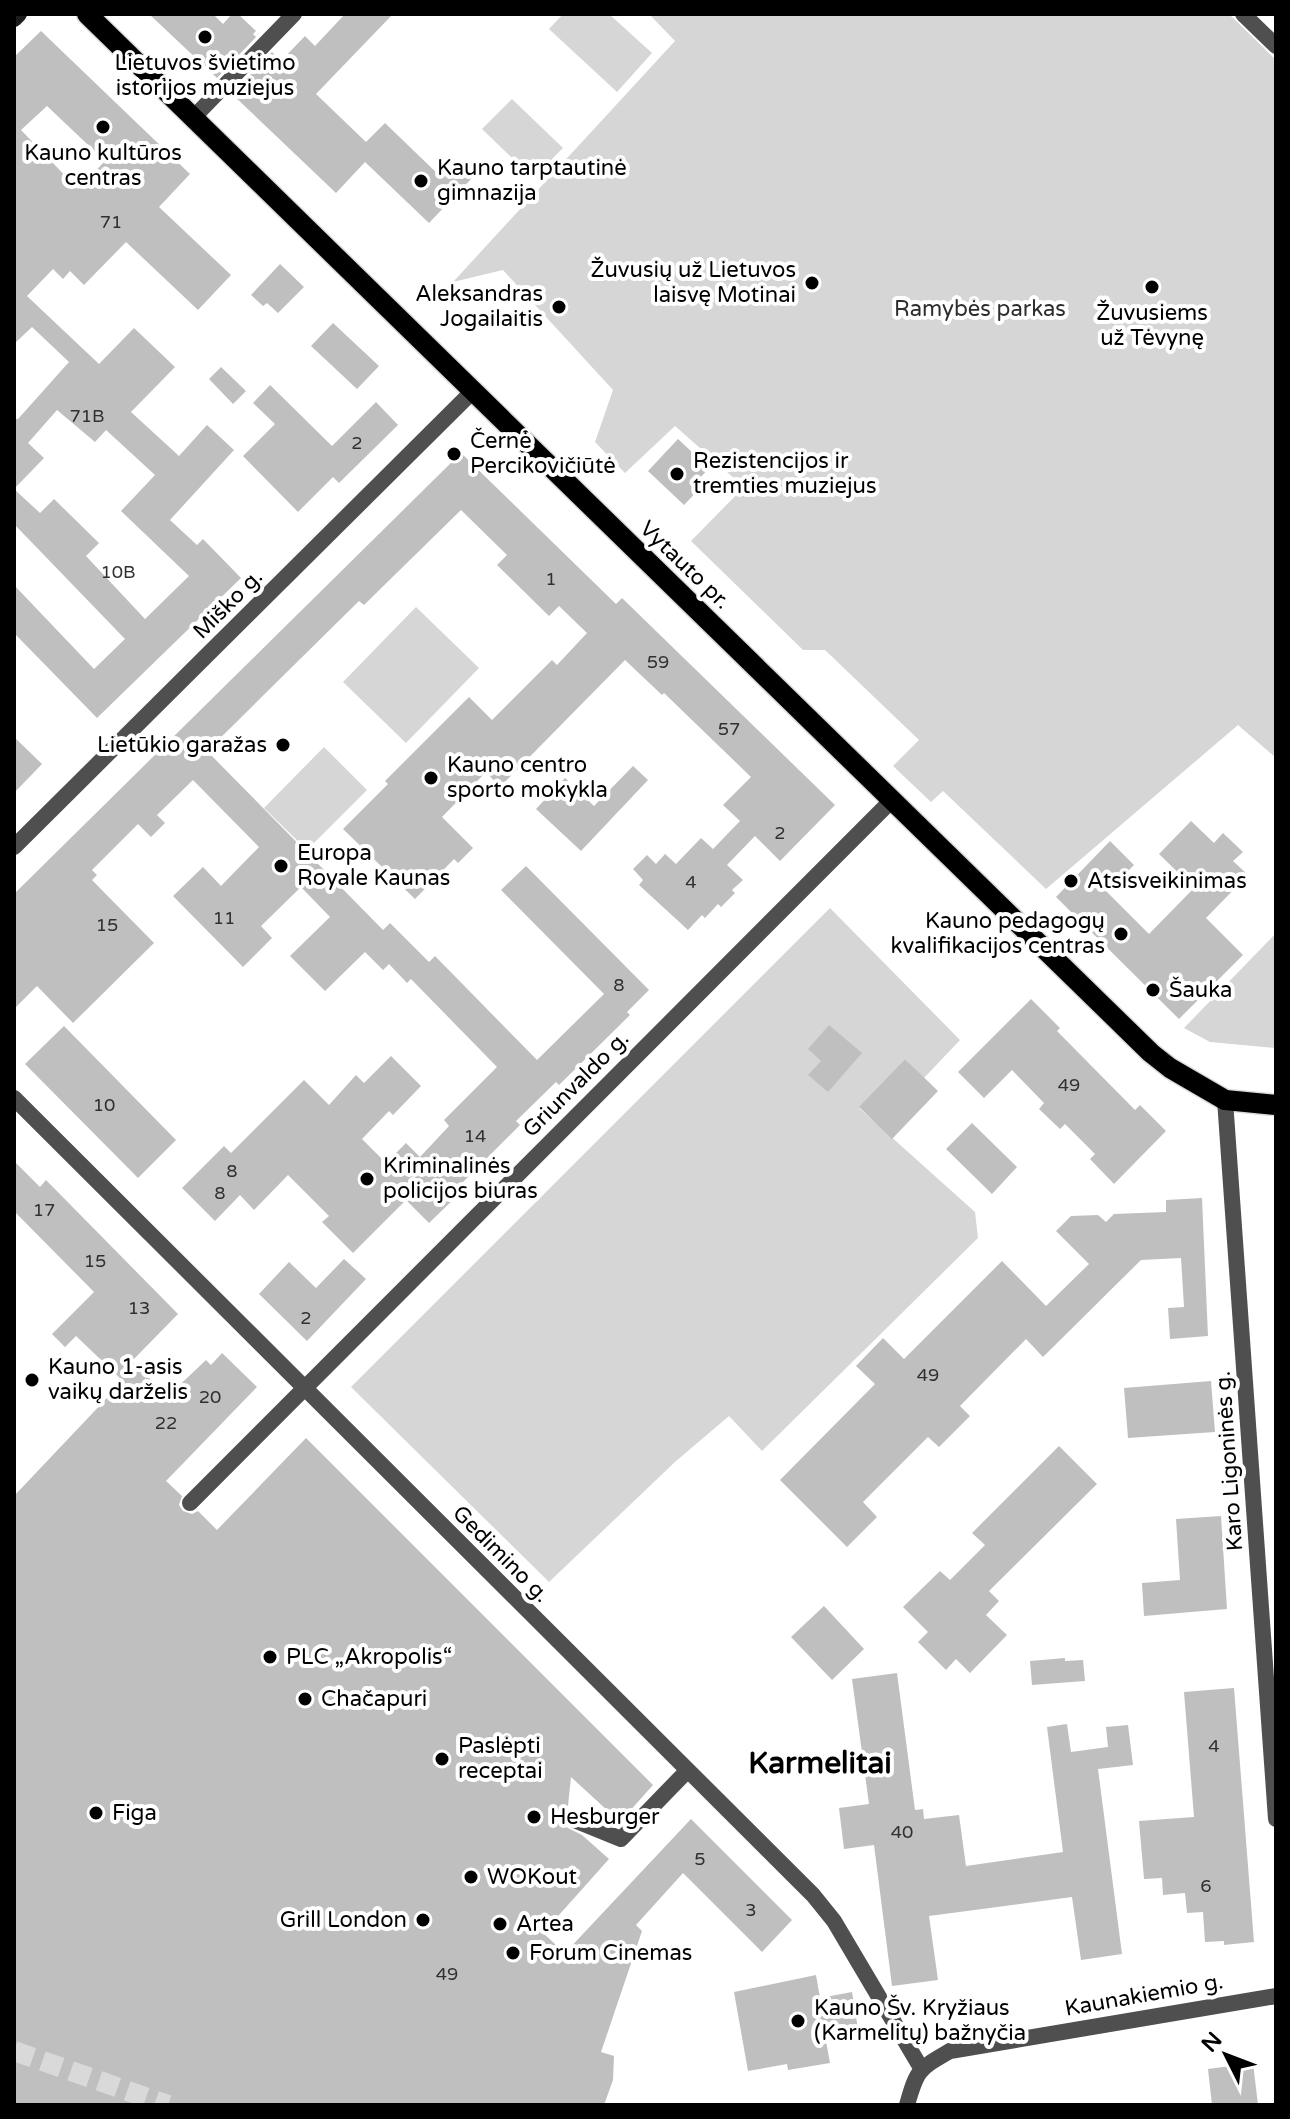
<svg xmlns="http://www.w3.org/2000/svg" width="1290" height="2119" viewBox="0 0 1290 2119" font-family="'Varela Round',sans-serif">
<style>
.green{fill:#d6d6d6}
.building{fill:#bfbfbf;fill-rule:evenodd}
.lines{fill:none;stroke-linecap:round;stroke-linejoin:round}
.primary-tunnel{stroke:#d9d9d9;stroke-width:20;stroke-dasharray:20 10;stroke-linecap:butt}
.primary-casing{stroke:#dbdbdb;stroke-width:23}
.street{stroke:#4f4f4f;stroke-width:16}
.secondary{stroke:#1c1c1c;stroke-width:16}
.primary{stroke:#000;stroke-width:20}
.poi-dot{fill:#000;stroke:#fff;stroke-width:3}
.labels{text-anchor:middle;dominant-baseline:central;stroke-width:8;stroke-linejoin:round;paint-order:stroke}
.number-label{font-size:18px;fill:#303030}
.poi-label{font-size:22px;fill:#000;stroke:#fff;text-anchor:start}
.park-label{font-size:22px;fill:#2d2d2d;stroke:#fff}
.street-label{font-size:22px;fill:#000;stroke:#fff}
.district-label{font-size:30px;font-weight:bold;fill:#000;stroke:#fff}
</style>
<rect width="100%" height="100%" fill="#fff"/>
<path class="green" d="M563,14H609L652,53L617,92L549,29Z
M649,14H1229L1276,60V758L1238,725L1046,889L943,791L931,802L893,766L919,740L825,650H803L691,541L744,487L675,426L625,473L595,442L613,390L503,270L453,282L675,41Z
M512,99L563,148L533,178L482,129Z
M416,607L479,668L406,743L343,682Z
M324,747L367,790L307,850L264,808Z
M830,908L960,1040L924,1078L905,1059L859,1108L975,1212L978,1238L762,1451L729,1416L675,1462L549,1582L351,1387Z
M1276,933V1048L1210,1042L1184,1028Z"/>
<path class="building" d="M149,14H213L223,24L232,14H238L256,31L253,34L256,37L217,78Z
M345,14H393L316,94L366,142L385,123L442,178L456,163L472,178L429,223L365,162L336,193L232,94L272,52L281,61L305,36L315,46Z
M41,31L190,174L159,207L231,275L198,310L126,242L84,285L70,271L63,279L53,269L27,296L99,364L134,328L175,367L131,412L179,456L207,425L234,450L170,520L197,545L203,539L241,578L97,718L14,633V585L94,669L125,639L14,524V419H18L69,362L32,327L14,344V57ZM47,106L105,161L78,189L21,130ZM57,410L95,442L106,430L155,475L121,511L189,576L145,619L86,556L99,543L54,499L40,513L14,489L44,458L28,443Z
M280,264L304,287L278,313L267,303L263,306L251,295Z
M333,323L379,366L357,389L311,346Z
M221,367L246,391L233,404L209,379Z
M270,385L332,446L376,402L398,425L339,483L333,477L298,512L243,456L275,424L253,403Z
M678,439L709,468L700,478L705,483L684,505L648,471Z
M461,453L616,604L622,598L835,805L780,861L755,836L727,865L743,880L732,890L735,893L721,907L718,904L705,918L702,915L688,930L639,885L643,880L633,869L647,855L656,864L665,854L676,864L701,838L713,849L740,821L723,805L751,777L664,693L662,695L625,660L500,787L486,772L442,817L473,848L458,863L454,859L415,899L343,829L388,784L385,781L469,697L492,720L552,660L557,665L587,633L559,606L549,616L497,565L507,555L461,510L364,605L359,601L207,751L383,930L390,923L429,962L435,956L537,1060L604,994L501,890L526,866L649,990L627,1012L630,1015L559,1085L556,1082L516,1121L520,1125L454,1191L458,1195L429,1223L406,1200L353,1253L322,1222L329,1216L288,1175L254,1210L240,1195L215,1221L182,1188L224,1146L231,1153L304,1080L329,1105L356,1075L364,1083L391,1056L421,1086L393,1115L389,1111L362,1139L386,1163L406,1143L420,1157L449,1126L444,1120L497,1067L411,979L407,983L389,964L383,970L365,952L325,991L290,956L330,917L301,887L261,926L272,938L243,967L173,896L203,867L221,886L259,847L193,780L157,815L165,823L151,837L138,824L92,870L97,875L92,880L154,943L73,1023L37,986L14,1009V894Z
M14,737L42,764L14,793Z
M633,766L648,780L581,851L536,809L565,778L594,806Z
M1191,821L1214,843L1223,833L1243,852L1233,861L1248,875L1206,918L1243,955L1179,1019L1056,897L1110,841L1134,865L1107,892L1149,934L1194,888L1159,854Z
M1031,999L1060,1028L1057,1031L1135,1110L1140,1105L1166,1131L1114,1184L1090,1159L1095,1154L1065,1124L1060,1129L1039,1109L1044,1103L1012,1070L984,1098L958,1072Z
M829,1025L862,1053L828,1092L808,1075L821,1061L808,1049Z
M64,1026L176,1140L138,1178L25,1064Z
M905,1059L938,1091L892,1139L859,1107Z
M972,1123L1017,1167L992,1194L946,1149Z
M14,1161L40,1187L46,1180L178,1314L132,1361L168,1396L206,1360L211,1365L222,1353L257,1387L166,1481L182,1496L179,1505L183,1511L192,1514L198,1511L217,1530L306,1438L653,1785L620,1822L571,1777L568,1806L561,1808L557,1812L558,1823L582,1835L609,1859L543,1933L565,1953L691,1819L792,1920L762,1952L683,1873L636,1925L642,1931L601,2052L614,2056L613,2080L604,2105H14V1496L123,1381L76,1336L65,1347L52,1334L94,1292L14,1211Z
M1202,1198L1208,1336L1170,1339L1168,1308L1184,1307L1181,1258L1141,1260L1043,1357L1026,1339L960,1406L970,1416L939,1447L928,1437L863,1502L877,1517L847,1547L780,1480L875,1384L856,1366L883,1338L904,1359L1002,1261L1046,1306L1089,1264L1056,1231L1071,1216L1098,1215L1106,1222L1114,1214L1166,1212V1200Z
M344,1259L366,1279L307,1341L259,1294L289,1262L316,1288Z
M1211,1381L1215,1432L1128,1438L1124,1388Z
M1059,1446L1097,1484L989,1591L999,1601L986,1615L1007,1635L970,1673L956,1659L946,1670L918,1642L928,1632L903,1607L940,1571L950,1580L985,1545L972,1533Z
M1221,1516L1227,1609L1144,1616L1142,1583L1180,1580L1176,1519Z
M824,1606L864,1649L832,1680L791,1637Z
M1065,1658V1661L1083,1660L1085,1681L1032,1685L1030,1661Z
M897,1673L915,1810L923,1809L924,1819L959,1815L966,1866L1063,1852L1047,1727L1067,1724L1071,1752L1108,1747L1106,1727L1128,1725L1133,1765L1098,1769L1122,1954L1081,1960L1072,1897L929,1916L938,1980L892,1986L874,1845L844,1849L839,1808L869,1804L852,1679Z
M1234,1688L1254,1942L1224,1945V1941L1205,1942L1203,1912L1187,1913L1185,1893L1163,1895L1162,1878L1144,1879L1139,1821L1194,1817L1184,1692Z
M816,1975L820,1998L852,1992L859,2035L826,2041L830,2063L788,2070L787,2064L748,2071L734,1992Z
M1253,2063L1258,2105H1212L1208,2069Z"/>
<g class="lines">
<path class="primary-tunnel" d="M14,2051L168,2105"/>
<defs>
<path id="primary" d="M87,14L1151,1053L1170,1068L1225,1100L1276,1105"/>
</defs>
<use href="#primary" class="primary-casing"/>
<path class="street" d="M1243,14L1276,46
M193,118L294,14
M14,847L473,391
M14,1098L813,1895L834,1921L921,2068
M1225,1100L1276,1819
M190,1503L893,799
M567,1817L621,1839L687,1771
M907,2105C917,2069 919,2069 950,2051L1276,1996"/>
<path class="secondary" d="M14,19L19,14"/>
<use href="#primary" class="primary"/>
</g>
<g class="poi-dot">
<circle cx="205" cy="37" r="8"/>
<circle cx="103" cy="127" r="8"/>
<circle cx="421" cy="181" r="8"/>
<circle cx="812" cy="283" r="8"/>
<circle cx="1152" cy="287" r="8"/>
<circle cx="559" cy="307" r="8"/>
<circle cx="454" cy="454" r="8"/>
<circle cx="677" cy="474" r="8"/>
<circle cx="283" cy="745" r="8"/>
<circle cx="431" cy="778" r="8"/>
<circle cx="281" cy="866" r="8"/>
<circle cx="1071" cy="881" r="8"/>
<circle cx="1121" cy="934" r="8"/>
<circle cx="1153" cy="990" r="8"/>
<circle cx="367" cy="1179" r="8"/>
<circle cx="32" cy="1380" r="8"/>
<circle cx="270" cy="1657" r="8"/>
<circle cx="305" cy="1699" r="8"/>
<circle cx="442" cy="1759" r="8"/>
<circle cx="96" cy="1813" r="8"/>
<circle cx="534" cy="1817" r="8"/>
<circle cx="471" cy="1877" r="8"/>
<circle cx="423" cy="1920" r="8"/>
<circle cx="500" cy="1924" r="8"/>
<circle cx="513" cy="1953" r="8"/>
<circle cx="798" cy="2021" r="8"/>
</g>
<g class="labels">
<g class="number-label">
<text x="111" y="222">71</text>
<text x="87" y="416">71B</text>
<text x="357" y="443">2</text>
<text x="118" y="572">10B</text>
<text x="551" y="579">1</text>
<text x="658" y="662">59</text>
<text x="729" y="729">57</text>
<text x="780" y="833">2</text>
<text x="691" y="882">4</text>
<text x="224" y="918">11</text>
<text x="107" y="925">15</text>
<text x="619" y="985">8</text>
<text x="1069" y="1085">49</text>
<text x="104" y="1105">10</text>
<text x="475" y="1136">14</text>
<text x="232" y="1171">8</text>
<text x="220" y="1193">8</text>
<text x="44" y="1210">17</text>
<text x="95" y="1261">15</text>
<text x="139" y="1308">13</text>
<text x="306" y="1318">2</text>
<text x="928" y="1375">49</text>
<text x="210" y="1397">20</text>
<text x="166" y="1423">22</text>
<text x="1214" y="1746">4</text>
<text x="902" y="1832">40</text>
<text x="700" y="1859">5</text>
<text x="1206" y="1886">6</text>
<text x="751" y="1910">3</text>
<text x="447" y="1974">49</text>
</g>
<g class="poi-label">
<text x="205" y="63" text-anchor="middle">Lietuvos švietimo<tspan x="205" dy="25">istorijos muziejus</tspan></text>
<text x="103" y="153" text-anchor="middle">Kauno kultūros<tspan x="103" dy="25">centras</tspan></text>
<text x="437" y="168">Kauno tarptautinė<tspan x="437" dy="25">gimnazija</tspan></text>
<text x="796" y="270" text-anchor="end">Žuvusių už Lietuvos<tspan x="796" dy="25">laisvę Motinai</tspan></text>
<text x="543" y="294" text-anchor="end">Aleksandras<tspan x="543" dy="25">Jogailaitis</tspan></text>
<text x="1152" y="313" text-anchor="middle">Žuvusiems<tspan x="1152" dy="25">už Tėvynę</tspan></text>
<text x="470" y="441">Černė<tspan x="470" dy="25">Percikovičiūtė</tspan></text>
<text x="693" y="461">Rezistencijos ir<tspan x="693" dy="25">tremties muziejus</tspan></text>
<text x="267" y="745" text-anchor="end">Lietūkio garažas</text>
<text x="447" y="765">Kauno centro<tspan x="447" dy="25">sporto mokykla</tspan></text>
<text x="297" y="853">Europa<tspan x="297" dy="25">Royale Kaunas</tspan></text>
<text x="1087" y="881">Atsisveikinimas</text>
<text x="1105" y="921" text-anchor="end">Kauno pedagogų<tspan x="1105" dy="25">kvalifikacijos centras</tspan></text>
<text x="1169" y="990">Šauka</text>
<text x="383" y="1166">Kriminalinės<tspan x="383" dy="25">policijos biuras</tspan></text>
<text x="48" y="1367">Kauno 1-asis<tspan x="48" dy="25">vaikų darželis</tspan></text>
<text x="286" y="1657">PLC „Akropolis“</text>
<text x="321" y="1699">Chačapuri</text>
<text x="458" y="1746">Paslėpti<tspan x="458" dy="25">receptai</tspan></text>
<text x="112" y="1813">Figa</text>
<text x="550" y="1817">Hesburger</text>
<text x="487" y="1877">WOKout</text>
<text x="407" y="1920" text-anchor="end">Grill London</text>
<text x="516" y="1924">Artea</text>
<text x="529" y="1953">Forum Cinemas</text>
<text x="814" y="2008">Kauno Šv. Kryžiaus<tspan x="814" dy="25">(Karmelitų) bažnyčia</tspan></text>
</g>
<g class="park-label">
<text x="980" y="309">Ramybės parkas</text>
</g>
<g class="street-label">
<text transform="translate(685 565) rotate(44)">Vytauto pr.</text>
<text transform="translate(228 604) rotate(-45)">Miško g.</text>
<text transform="translate(576 1084) rotate(-45)">Griunvaldo g.</text>
<text transform="translate(1229 1461) rotate(-94)">Karo Ligoninės g.</text>
<text transform="translate(501 1554) rotate(45)">Gedimino g.</text>
<text transform="translate(1144 1995) rotate(-10)">Kaunakiemio g.</text>
</g>
<g class="district-label">
<text x="820" y="1763">Karmelitai</text>
</g>
</g>
<rect width="1290" height="2119" fill="none" stroke="#000000" stroke-width="32"/>
<g transform="translate(1226 2055) rotate(312)" stroke="#ffffff" stroke-width="6" paint-order="stroke">
<path d="M0-6L14 30L0 20L-14 30Z" fill="#000000"/>
<text y="-12" font-size="22" font-weight="bold" text-anchor="middle" fill="#000000">N</text>
</g>
</svg>
